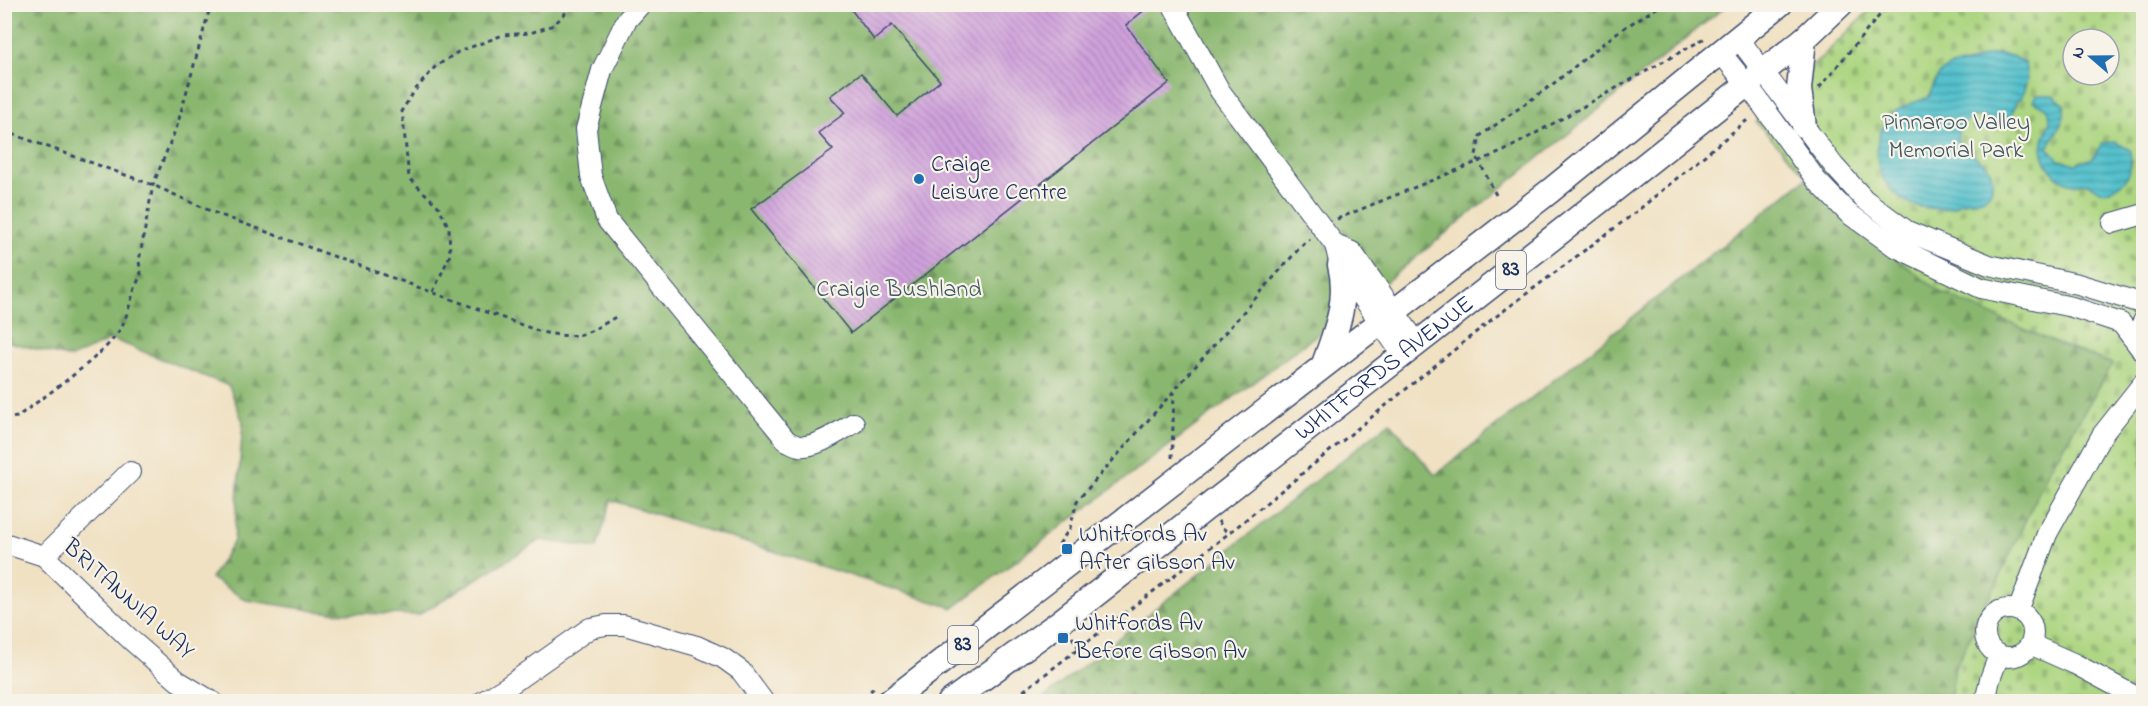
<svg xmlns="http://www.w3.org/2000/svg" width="2148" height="706" viewBox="0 0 2148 706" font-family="'Indie Flower',sans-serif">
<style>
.forest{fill:url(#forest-firs);stroke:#527367;stroke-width:1.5}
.cemetery{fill:url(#cemetery-stones);stroke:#648270;stroke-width:1.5;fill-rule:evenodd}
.water{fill:url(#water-rules);stroke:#387895;stroke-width:1.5}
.building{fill:url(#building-back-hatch)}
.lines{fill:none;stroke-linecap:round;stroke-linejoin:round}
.minor-casing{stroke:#3b4a6d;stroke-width:22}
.major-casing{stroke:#3b4a6d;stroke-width:27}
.path{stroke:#3b4a6d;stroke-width:3;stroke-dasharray:4.5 4.5;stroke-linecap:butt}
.minor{stroke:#fff;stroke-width:20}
.major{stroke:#fff;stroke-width:24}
.poi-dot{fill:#1f6fb2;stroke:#f7f3e8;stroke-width:2}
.labels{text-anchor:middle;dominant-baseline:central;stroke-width:4.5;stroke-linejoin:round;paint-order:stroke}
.shield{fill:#f7f3e8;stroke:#5d6a87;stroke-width:1.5}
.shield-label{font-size:22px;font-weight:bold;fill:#1b2f5e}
.park-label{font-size:24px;fill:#405967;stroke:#f7f3e8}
.poi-label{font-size:24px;fill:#1b2f5e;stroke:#f7f3e8;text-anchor:start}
.street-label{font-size:24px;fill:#1b2f5e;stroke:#f7f3e8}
</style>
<defs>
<pattern id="forest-firs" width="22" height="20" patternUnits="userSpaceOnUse" patternTransform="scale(1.5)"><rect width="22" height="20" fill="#8ab770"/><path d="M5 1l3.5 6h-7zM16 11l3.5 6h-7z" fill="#70955f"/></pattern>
<pattern id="cemetery-stones" width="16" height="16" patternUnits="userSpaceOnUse" patternTransform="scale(1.5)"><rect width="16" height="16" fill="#add682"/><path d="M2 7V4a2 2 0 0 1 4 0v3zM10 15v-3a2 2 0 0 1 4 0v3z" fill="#94b873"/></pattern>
<pattern id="water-rules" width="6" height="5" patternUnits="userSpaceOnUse" patternTransform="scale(1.5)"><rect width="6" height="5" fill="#54c1cc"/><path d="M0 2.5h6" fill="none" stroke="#459da9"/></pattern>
<pattern id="building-back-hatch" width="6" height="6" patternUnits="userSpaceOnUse" patternTransform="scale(1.5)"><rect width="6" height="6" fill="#d0a1dc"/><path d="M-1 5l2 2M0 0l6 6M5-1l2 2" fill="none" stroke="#a884b6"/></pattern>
</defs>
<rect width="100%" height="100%" fill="#f7f3e8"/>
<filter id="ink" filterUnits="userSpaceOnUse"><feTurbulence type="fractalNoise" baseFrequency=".0167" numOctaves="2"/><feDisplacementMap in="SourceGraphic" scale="12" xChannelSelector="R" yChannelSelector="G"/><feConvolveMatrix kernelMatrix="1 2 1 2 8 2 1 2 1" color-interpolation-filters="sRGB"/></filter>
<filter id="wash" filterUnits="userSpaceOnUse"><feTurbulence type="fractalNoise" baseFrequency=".008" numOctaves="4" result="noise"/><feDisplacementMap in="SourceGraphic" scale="24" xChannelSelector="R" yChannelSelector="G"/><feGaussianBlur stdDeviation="1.35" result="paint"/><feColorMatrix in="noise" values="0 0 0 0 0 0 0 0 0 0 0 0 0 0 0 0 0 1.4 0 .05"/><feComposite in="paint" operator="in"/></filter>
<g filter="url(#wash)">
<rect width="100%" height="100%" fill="#f0e1c3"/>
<path class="forest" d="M4,5H1727L1371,294L953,608L611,500L597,548L540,540L418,615L324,612L246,600L211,578L234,541L243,422L229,386L112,339L71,358L5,341Z
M1807,178L2058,344L2113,364L2049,470L2004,567L1955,668L1950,701L1045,702L1043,698L1390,422L1435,475Z"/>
<path class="cemetery" d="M1875,5H2143V701H1950L1955,668L2004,567L2049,470L2113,364L2058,344L1942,293L1853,226L1756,122ZM2073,39H2109V75H2073Z"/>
<path class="water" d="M1998,54L2012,56L2025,63L2027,80L2022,97L2017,101L2011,116L2005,121H1995L1976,116C1965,121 1958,126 1957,139C1964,160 1996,155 1992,187C1990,202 1973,200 1963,202C1957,202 1960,203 1955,206C1947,210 1936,209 1927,208C1884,203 1861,153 1889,118C1898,106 1916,102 1929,97C1934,82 1939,67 1956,65C1961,64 1966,65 1970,63C1984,57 1981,56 1998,54Z
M2036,95H2053L2064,104C2067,122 2055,132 2048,148L2059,160L2076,164L2093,158L2102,143L2115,142L2130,150C2133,175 2128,184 2104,192C2098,190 2092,185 2087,184C2082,182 2078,185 2073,184C2055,181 2039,160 2043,141C2047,128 2053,124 2048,109L2033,101Z"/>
<g id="blocks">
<path class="building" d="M847,4H1152L1126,25L1169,83L851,333L751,209L833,150L818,133L845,113L830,96L861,73L897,116L940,81L892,25L874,40Z"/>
</g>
</g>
<g filter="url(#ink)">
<use href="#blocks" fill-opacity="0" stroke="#3b4a6d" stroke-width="1.5"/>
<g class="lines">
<defs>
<path id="minor" d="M641,4L626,21L602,70L586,129L591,176L607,220L787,441C790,442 796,446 800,446C816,448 840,431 854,423
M1172,4L1220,91L1335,245L1340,265L1402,354
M1739,39L1834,166L1864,199L1907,231L1989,265L2078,284L2144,304
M1721,53L1755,95L1817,181L1848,213L1894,246L1981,288L2072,307L2121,323L2141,349
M2113,223L2144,214
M1335,245L1352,252L1417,343
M2142,351C2137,340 2138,330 2144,320
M4,543L44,556L131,640L178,681L213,702
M44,556L130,472
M1985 633a24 24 0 1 1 48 0a24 24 0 1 1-48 0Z
M2018,611L2047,534L2102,435L2144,382
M2030,644L2075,664L2144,701
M482,702L508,686L590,628L606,625H624L697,646L723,658L741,671L764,702
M1985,702L1990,679L1999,655"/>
<g id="major">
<path d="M1804,39L1799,89L1804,126"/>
<path d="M1324,364C1336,331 1349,300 1340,265"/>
<path d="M889,702L1550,191L1780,4"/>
<path id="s1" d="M950,702L1060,622L1605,197L1804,39L1841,4"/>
</g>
</defs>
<use href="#minor" class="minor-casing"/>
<use href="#major" class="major-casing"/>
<path class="path" d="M1819,88L1889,4
M4,131L153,185L215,213L541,332C581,340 585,335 619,315
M1496,195L1476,155L1480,136L1553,84L1619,31L1663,4
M1337,219L1504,151L1707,37
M433,292L450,255L449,228L439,207L409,178L402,110L416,89L435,67L458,52L503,35L530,33L554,25L574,4
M4,419L17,417C46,395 91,365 114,338C129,321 130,294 141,275L139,261L153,185L177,126L211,4
M1172,458L1174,392
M1218,521L1228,534
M1059,544L1070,528L1077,501L1304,243L1310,239
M1072,637L1079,648
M856,702L874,688
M1009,702L1228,534L1486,324L1636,212L1751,117"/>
<use href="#minor" class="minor"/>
<use href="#major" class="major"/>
</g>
</g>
<g class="poi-dot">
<circle cx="919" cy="179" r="6"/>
<rect x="1061" y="543" width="12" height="12" rx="3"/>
<rect x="1057" y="632" width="12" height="12" rx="3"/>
</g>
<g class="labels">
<g class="shield">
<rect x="1496" y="251" width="30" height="38" rx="4.5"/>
<rect x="948" y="626" width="30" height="38" rx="4.5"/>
</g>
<g class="shield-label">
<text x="1511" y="270">83</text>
<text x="963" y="645">83</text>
</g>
<g class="park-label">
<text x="1956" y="123">Pinnaroo Valley<tspan x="1956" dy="28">Memorial Park</tspan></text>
<text x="899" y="290">Craigie Bushland</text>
</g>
<g class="poi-label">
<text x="931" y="165">Craige<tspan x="931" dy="28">Leisure Centre</tspan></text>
<text x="1079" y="535">Whitfords Av<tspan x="1079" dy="28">After Gibson Av</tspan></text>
<text x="1075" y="624">Whitfords Av<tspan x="1075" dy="28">Before Gibson Av</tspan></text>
</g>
<g class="street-label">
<text stroke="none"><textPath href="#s1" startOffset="548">WHITFORDS AVENUE</textPath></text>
<text transform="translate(128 600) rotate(42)">BRITANNIA WAY</text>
</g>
</g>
<rect width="2148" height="706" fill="none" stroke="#f7f3e8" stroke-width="24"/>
<g transform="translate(2091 57) rotate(290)"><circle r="28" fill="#f7f3e8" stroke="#9fa5b1" stroke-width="1.5"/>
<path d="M0-4.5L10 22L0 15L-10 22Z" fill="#1f6fb2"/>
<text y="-9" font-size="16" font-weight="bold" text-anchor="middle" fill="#1b2f5e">N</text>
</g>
</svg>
